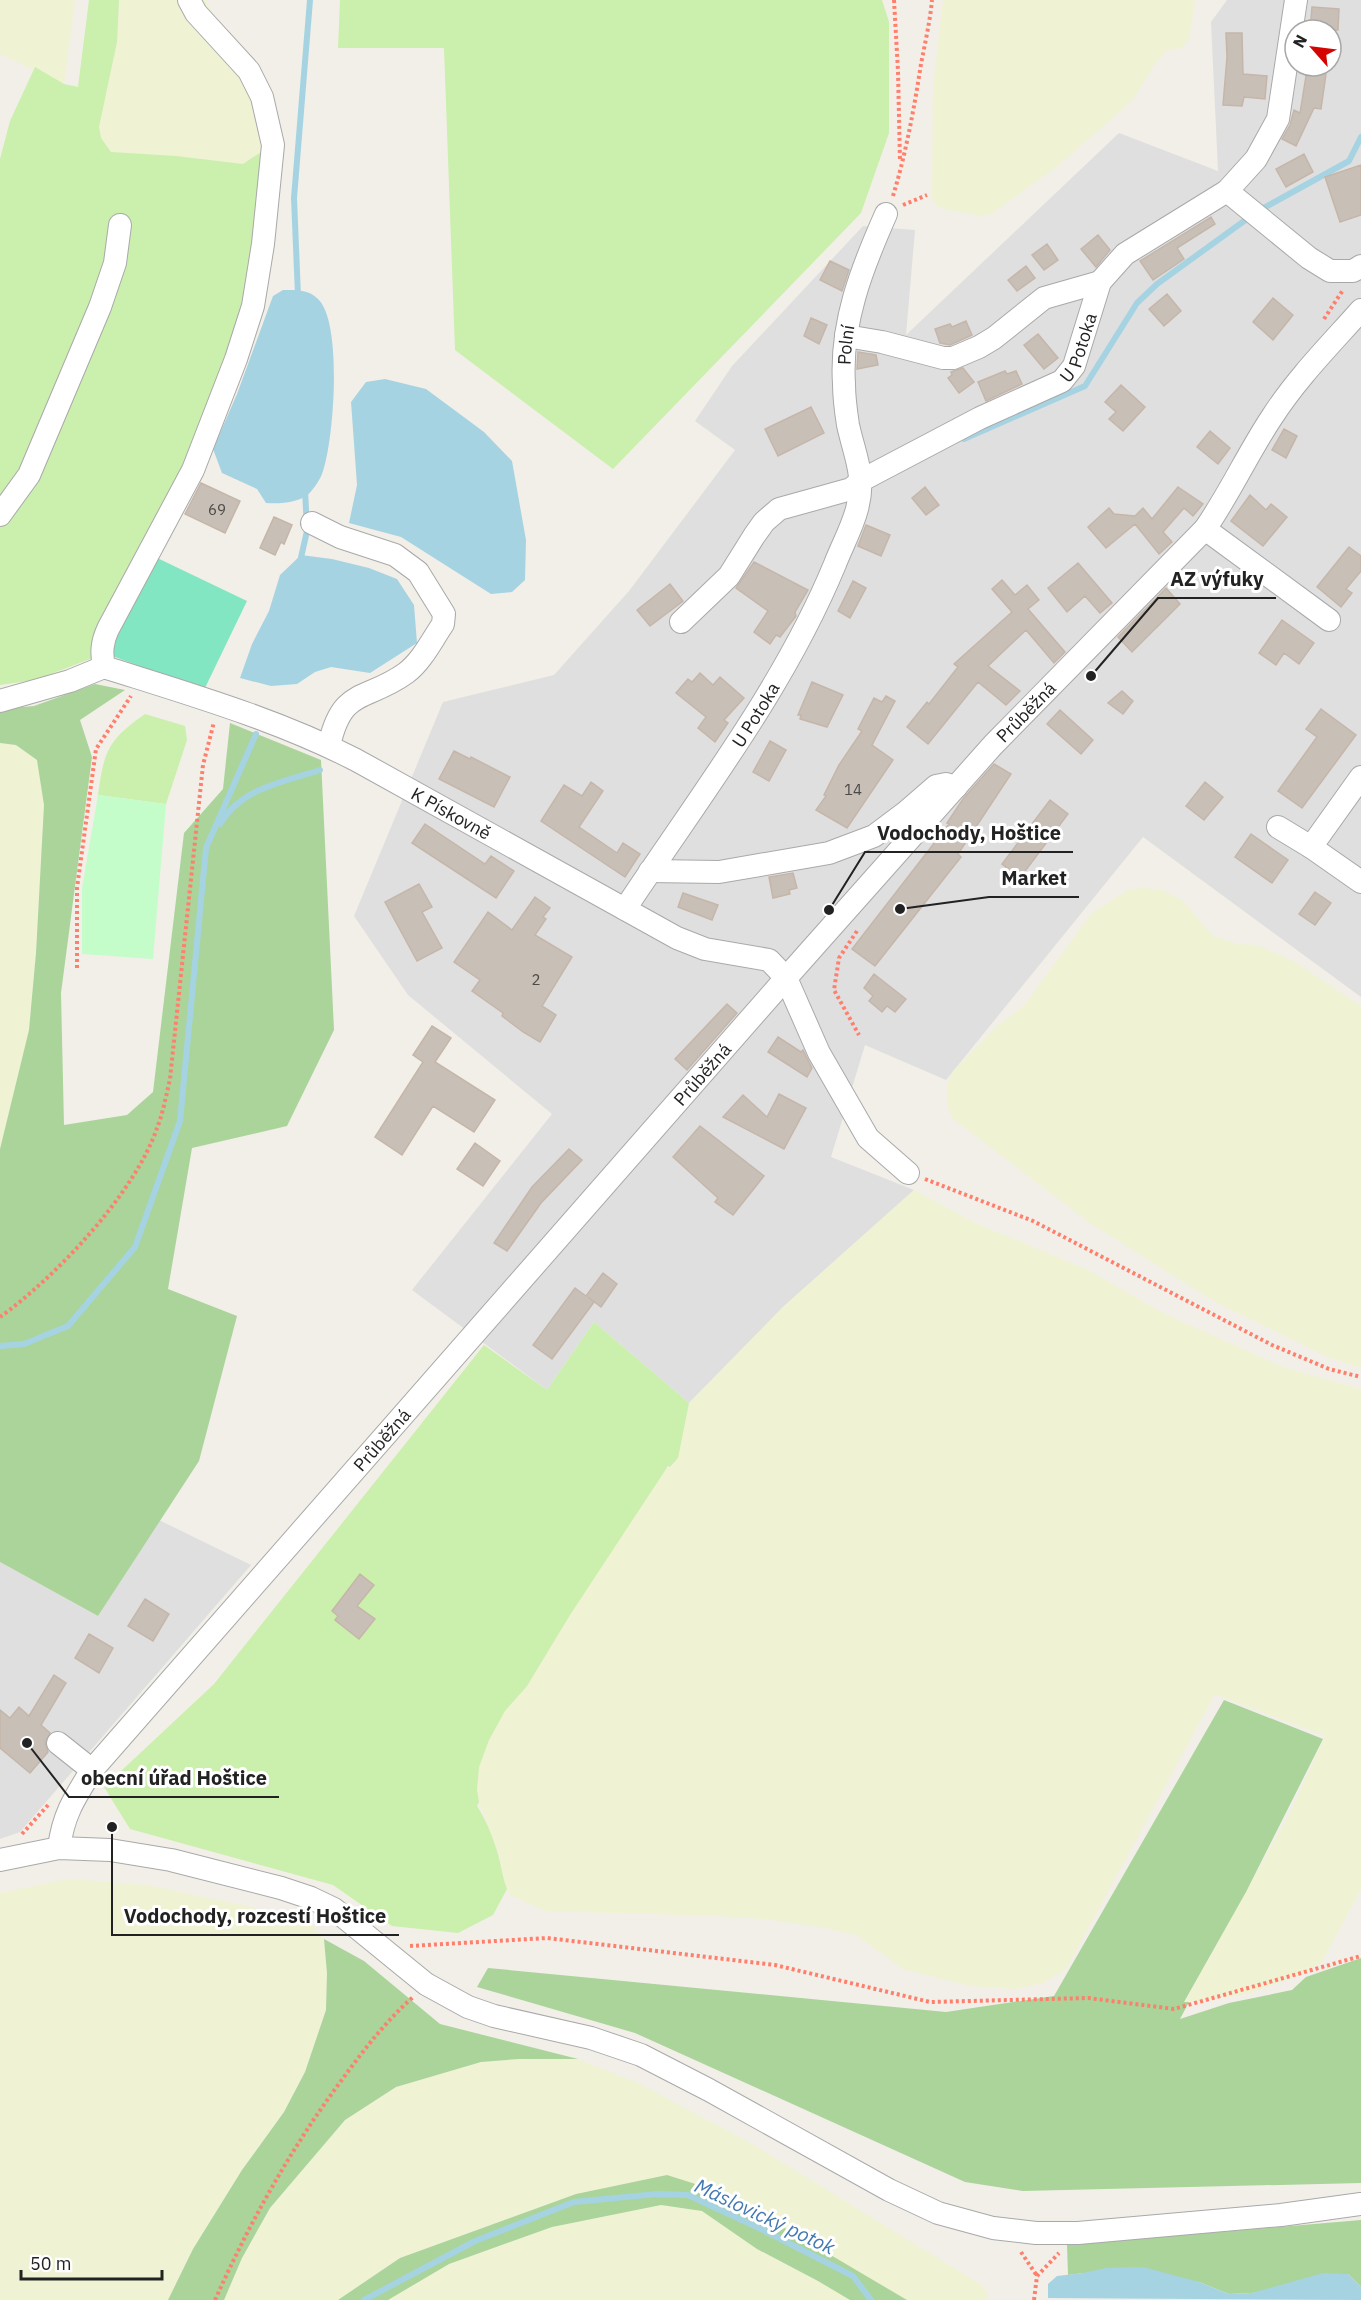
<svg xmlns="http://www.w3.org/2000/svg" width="1361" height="2300" viewBox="0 0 1361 2300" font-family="'IBM Plex Sans',sans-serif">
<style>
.residential{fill:#e0dfdf;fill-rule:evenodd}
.farmland{fill:#eff2d3}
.grass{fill:#cbefac}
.forest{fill:#aad49a}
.park{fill:#c4fdca}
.pitch{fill:#82e6c2}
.water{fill:#a6d3e2}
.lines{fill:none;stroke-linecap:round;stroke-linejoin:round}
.stream{stroke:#a6d3e2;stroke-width:6}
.building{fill:#c8bfb7;stroke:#c5b6a9;stroke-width:1.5}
.minor-casing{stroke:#a9a9a9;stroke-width:24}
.path{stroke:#ff7f6d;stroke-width:4;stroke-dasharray:3 3;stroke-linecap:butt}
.minor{stroke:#fff;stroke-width:22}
.labels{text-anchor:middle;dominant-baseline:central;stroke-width:6;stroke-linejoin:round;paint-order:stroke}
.number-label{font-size:15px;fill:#4c4947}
.street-label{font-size:18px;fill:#222;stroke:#fff}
.water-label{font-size:20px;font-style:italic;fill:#4378b2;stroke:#fff}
.leader{fill:none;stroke:#222;stroke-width:2}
.callout-dot{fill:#222;stroke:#fff;stroke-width:2}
.callout-label{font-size:20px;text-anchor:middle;font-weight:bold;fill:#222;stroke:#fff;stroke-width:6;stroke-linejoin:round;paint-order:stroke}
</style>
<rect width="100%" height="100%" fill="#f2efe8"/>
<path class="residential" d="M1227,0H1361V997L1143,837L946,1080L865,1045L831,1157L914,1190L783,1307L689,1403L594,1322L547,1390L412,1290L552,1114L408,995L354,916L443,702L554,675L629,591L735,450L695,421L732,366L863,226L915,230L906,335L1119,133L1218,171L1211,22ZM1295,30H1331V66H1295Z
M159,1520L251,1565L20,1832L0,1839V1562L98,1616Z"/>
<path class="farmland" d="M0,0H75L64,84L0,54Z
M119,0H206L246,83L259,125L261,152L243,164L176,156L111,152L101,138L99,128L117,42Z
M943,0H1195L1189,38L1183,48L1167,50L1154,65L1132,101L1059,165L991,214L983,216L943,209L937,206L932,198L933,88Z
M0,743L15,745L38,760L44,805L36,953L29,1030L0,1149Z
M1144,888L1162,890L1183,901L1213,936L1238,944L1256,945L1295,962L1361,1006V1368L1328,1357L1217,1303L1090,1223L952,1118L947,1103V1086L953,1071L996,1027L1024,1006L1091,914L1128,890Z
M914,1190L975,1223L1088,1270L1161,1312L1285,1368L1361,1389V1889L1321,1963L1303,1974L1247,1994L1184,2003L1291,1811L1325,1736L1215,1694L1066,1969L1043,1983L1016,1989L970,1986L903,1969L856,1935L822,1927L766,1919L718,1916L545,1911L510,1895L502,1875L498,1853L479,1802L477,1790L479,1766L489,1740L505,1711L527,1686L570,1615L664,1471L674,1465L689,1403L783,1307Z
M68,1879L147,1885L247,1906L310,1923L324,1939L327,1973L326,2010L305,2072L284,2112L242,2170L193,2249L168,2300H0V1893Z
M519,2059H578L638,2083L754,2145L983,2286L989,2296L985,2300H907L727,2194L667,2175L576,2194L400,2258L338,2300H224L242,2258L270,2208L345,2120L396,2087L481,2062Z
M661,2205L702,2211L757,2249L818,2281L850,2300H388L449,2264L552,2227Z"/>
<path class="grass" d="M89,0H119L117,42L99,127L101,138L111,152L176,156L243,164L261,152L260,204L244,316L209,418L98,656L35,680L0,685V159L10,121L35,67L64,84L78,87Z
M340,0H882L889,22V133L861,213L613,469L455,350L444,48H338Z
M145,714L185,726L187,740L166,804L98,795C104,751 108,740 145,714Z
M594,1322L689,1403L678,1458L670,1467L668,1466L570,1615L527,1686L505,1711L489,1740L479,1767L477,1790L479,1802L477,1806C486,1820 492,1835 497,1851C501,1864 502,1876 507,1889L493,1915L458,1933L392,1926L333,1885L130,1829L104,1787L214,1684L484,1345L547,1390Z"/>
<path class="forest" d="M95,684L125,690L80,720L92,757L61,993L64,1125L127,1115L153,1092L184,833L223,789L230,723L321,760L334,1030L287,1126L192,1148L168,1289L237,1316L199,1461L98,1616L0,1562V1149L29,1030L36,953L44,805L37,760L16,745L0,743V709L34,706Z
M1224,1700L1323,1739L1246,1892L1184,2002H1189L1180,2019L1229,2003L1292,1990L1306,1977L1361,1958V2183L1023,2191L965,2182L635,2033L477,1987L488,1968L946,2012L1054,1996Z
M324,1939L364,1961L440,2024L578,2059H519L481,2062L396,2087L345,2120L270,2208L242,2258L224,2300H168L193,2249L242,2170L284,2112L305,2072L326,2010L327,1973Z
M667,2175L727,2194L907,2300H850L818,2281L757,2249L702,2211L661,2205L552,2227L449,2264L388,2300H338L400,2258L576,2194Z
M1361,2220V2287L1348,2274L1252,2293L1229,2294L1199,2282L1083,2273L1068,2275L1067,2245Z"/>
<path class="park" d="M98,795L166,804L153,959L82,954V888Z"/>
<path class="pitch" d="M151,555L247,601L204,690L107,654Z"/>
<path class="water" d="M283,290C296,290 308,289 318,299C343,322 334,443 322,474C320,480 311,493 306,496C295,503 278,504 266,503L257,489L222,473L213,449L237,394L273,296Z
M385,379L426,389L484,432L512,461L526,540L525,580L512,592L491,594L401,537L349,523L357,485L351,402L366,382Z
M301,555L332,559L369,568L397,579L414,605L417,643L370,673L331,667L315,672L297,684L271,686L240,678L252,644L269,611L280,575Z
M1143,2267L1199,2282L1229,2294L1252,2293L1323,2273L1348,2274L1361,2287V2300L1048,2298V2284L1057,2276L1083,2273L1106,2268Z"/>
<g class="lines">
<path class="stream" d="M1260,210L1349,161L1361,137
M298,296L294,198L310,0
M964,439L1085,386L1137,303L1157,284L1251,216
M300,562L307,531L305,489
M220,824C241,788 283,782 320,770
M0,1346L24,1344L68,1326L135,1247L180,1121L206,848L256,734
M364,2300L475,2241L574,2202L657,2194L688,2195L761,2229L853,2276L871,2300"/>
</g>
<path class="building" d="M1312,7L1339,9L1338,30H1310Z
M1226,33H1242L1243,74L1267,76L1265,99L1244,97L1242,106L1223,105L1227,57Z
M1307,70L1326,74L1321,109L1314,108L1296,146L1282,139L1290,125L1294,110L1300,113Z
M1304,154L1313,172L1286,187L1276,169Z
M1361,165V215L1340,222L1325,177Z
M1211,217L1215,224L1177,248L1184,259L1153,280L1140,261Z
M1098,235L1110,250L1096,267L1081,249Z
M1047,244L1058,260L1044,270L1032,255Z
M830,261L849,270L842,291L820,280Z
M1026,266L1035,278L1017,291L1008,280Z
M1167,294L1181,311L1164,326L1149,309Z
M1273,298L1293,315L1273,340L1253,322Z
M811,318L827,325L819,344L804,336Z
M966,321L972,335L950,345L940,343L935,329L950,324L952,327Z
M1038,334L1058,358L1044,369L1024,345Z
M858,352L876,355L878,365L857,369Z
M963,368L974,382L959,393L948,378L952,375L951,372Z
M1005,371L1007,374L1016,371L1022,384L986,401L978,382Z
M1121,385L1145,407L1123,431L1109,419L1116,412L1105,402Z
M811,407L824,433L778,456L765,429Z
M1284,429L1297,436L1286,458L1272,450Z
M1210,431L1230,448L1218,464L1197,447Z
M201,483L240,501L225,533L185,514Z
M925,487L939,505L926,515L912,498Z
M1178,487L1203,504L1193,516L1184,508L1163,532L1172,542L1159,554L1135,524L1106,548L1088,527L1109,508L1114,514L1135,516L1143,508L1152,519Z
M1250,495L1266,510L1271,504L1287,517L1263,546L1231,521Z
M274,517L292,525L284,544L281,542L275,555L260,548Z
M866,525L890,535L881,556L858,546Z
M1349,547L1361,556V571L1346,589L1352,593L1341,607L1317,587Z
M754,562L808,590L795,612L796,616L780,637L776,635L770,644L754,632L768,611L736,588Z
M1078,563L1112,603L1100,613L1085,596L1067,612L1048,588Z
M1002,580L1015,595L1027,585L1039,600L1028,609L1065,652L1054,663L1026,630L988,666L1020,691L1006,705L978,682L928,744L907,727L927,702L929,704L958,667L954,664L1012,612L992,589Z
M853,581L866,588L850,618L838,611Z
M670,584L683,601L650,626L637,610Z
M1166,588L1180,604L1132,652L1118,637Z
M1282,620L1314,643L1299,664L1284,653L1276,665L1259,653Z
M700,673L713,685L720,677L744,698L724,720L728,723L715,742L698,728L706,717L676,693L688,679L692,682Z
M812,682L843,695L827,727L800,719L801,715H798Z
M1122,691L1133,701L1123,714L1108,703Z
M886,696L895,701L872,745L893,760L847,828L816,810L826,796L824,795L839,765L862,731L858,729L874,698L882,702Z
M1321,709L1356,735L1302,808L1278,791L1317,737L1306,729Z
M1060,710L1093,740L1081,754L1047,724Z
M770,741L786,750L769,781L753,772Z
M454,751L470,759L471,757L510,777L494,807L439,779Z
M994,764L1011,774L958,854L961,857L875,966L852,949L949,824L947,823L963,799Z
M591,782L603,791L579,827L617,853L623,843L640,854L625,877L541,821L564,785L582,796Z
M1205,782L1223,797L1204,820L1186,806Z
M1050,800L1068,814L1020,878L1002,864Z
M425,824L485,864L491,856L514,871L496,898L412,843Z
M1251,834L1288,860L1272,883L1235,857Z
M793,873L797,888L789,890L790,894L773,898L769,877Z
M419,884L432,907L422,912L442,948L417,961L385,902Z
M1315,892L1331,903L1315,925L1299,914Z
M683,893L718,905L712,920L678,907Z
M535,897L550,908L543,917L546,919L535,935L572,957L542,1006L556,1015L540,1042L523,1032L502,1016L503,1013L472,991L480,980L454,962L488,912L512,930Z
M874,974L906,999L895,1012L887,1006L882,1012L869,1001L873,996L864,988Z
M727,1004L737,1013L687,1070L675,1059Z
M432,1026L451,1038L435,1062L495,1100L474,1132L433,1106L402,1155L375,1137L423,1062L413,1055Z
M778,1037L801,1052L803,1050L812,1068L807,1077L768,1052Z
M779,1094L806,1108L784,1149L723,1117L743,1095L767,1117Z
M700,1126L764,1176L733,1215L715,1202L718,1198L673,1157Z
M475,1143L500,1161L483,1186L457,1169Z
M569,1149L582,1160L541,1203L507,1251L494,1243L532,1187Z
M603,1273L617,1284L601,1307L588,1297L594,1302L552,1359L533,1345L575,1288L586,1296Z
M360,1574L374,1585L357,1606L375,1619L359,1639L335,1620L338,1616L332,1611Z
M145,1599L169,1614L153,1641L128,1626Z
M89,1634L113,1648L99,1673L75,1658Z
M54,1675L66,1683L41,1725L50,1733L45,1742L48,1752L30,1773L0,1748V1710L10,1718L19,1707L29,1716Z"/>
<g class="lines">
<defs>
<g id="minor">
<path d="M1227,191L1309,258L1330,271H1353L1361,266"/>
<path d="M846,336L882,342L943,358H953L979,347L994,338L1044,298L1100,282"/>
<path d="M0,515L29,475L100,307L115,263L120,225"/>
<path d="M312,523L340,537L395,555L418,572L444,614L443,624C432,640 422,661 406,673C366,702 342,686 329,746"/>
<path d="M1205,529L1329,620"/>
<path id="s1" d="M681,622L729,576L754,536L764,522L779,509L851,489L862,480L980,418L1062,381L1074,366L1100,282L1125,254L1227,191L1256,159L1278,119L1296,0"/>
<path id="s2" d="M104,667C189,694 276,719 356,760L677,938L705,949L769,960L786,978L819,1053L868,1138L908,1173"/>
<path d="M104,667C101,652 102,642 108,629L193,470L236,359L253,306L263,244L273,145L262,97L249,71L196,13L189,0"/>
<path d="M0,701L70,681L104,667"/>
<path d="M1361,777L1311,847L1361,882"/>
<path d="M1278,827L1311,847"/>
<path d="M650,871L719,872L829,853L874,836L906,812L936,786L946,784L956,787"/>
<path id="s3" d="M625,909C699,797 784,688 835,564C842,546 852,528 857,509C866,476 855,457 848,425C846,412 844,397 844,384C840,323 862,268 886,214"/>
<path d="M58,1743L92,1770"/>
<path id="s4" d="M59,1848C63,1815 75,1797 92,1770L786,978L993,745L1205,529C1230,493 1248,453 1272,417C1297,378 1330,345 1361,310"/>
<path d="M0,1860L59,1848L110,1850L171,1860L281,1888L311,1898L334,1909L426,1984L468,2007L494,2016L591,2038L641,2055L709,2090L889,2190L938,2213L993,2228L1036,2233H1078L1281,2215L1361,2204"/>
</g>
</defs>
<use href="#minor" class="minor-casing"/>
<path class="path" d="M894,0L898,71L900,161
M893,196C906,153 914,109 921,64C925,43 930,22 932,0
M903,205L927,195
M1324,319L1343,290
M857,931L839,958L834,990L859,1035
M77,968V888L96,749L131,696
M925,1179L1033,1221L1272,1345L1329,1369L1361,1377
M0,1317C56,1277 135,1193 157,1128C163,1113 166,1096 170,1079L203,765L214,722
M22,1834L49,1804
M410,1946L547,1938L775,1965L930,2002L1088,1998L1174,2009L1361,1956
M1021,2252L1037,2276
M215,2300C250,2222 290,2150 341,2081C363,2051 385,2022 413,1997
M1034,2300L1037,2276L1059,2253"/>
<use href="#minor" class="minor"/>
</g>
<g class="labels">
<g class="number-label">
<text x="217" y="509">69</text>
<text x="853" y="789">14</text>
<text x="536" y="979">2</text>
</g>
<g class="street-label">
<text stroke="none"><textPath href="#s3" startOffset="630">Polní</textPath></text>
<text stroke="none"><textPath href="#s1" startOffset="501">U Potoka</textPath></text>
<text stroke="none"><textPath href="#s4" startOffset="1497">Průběžná</textPath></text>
<text stroke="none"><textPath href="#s3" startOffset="234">U Potoka</textPath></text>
<text stroke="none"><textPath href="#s2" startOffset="378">K Pískovně</textPath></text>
<text stroke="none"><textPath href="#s4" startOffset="1011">Průběžná</textPath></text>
<text stroke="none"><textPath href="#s4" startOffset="525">Průběžná</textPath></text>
</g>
<g class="water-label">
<text transform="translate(765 2216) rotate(25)">Máslovický potok</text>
</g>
</g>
<path class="leader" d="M1091 676L1158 598H1276M829 910L865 852H1073M900 909L989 897H1079M27 1743L69 1797H279M112 1827L112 1935H399"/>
<g class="callout-dot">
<circle cx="1091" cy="676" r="6"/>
<circle cx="829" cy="910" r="6"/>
<circle cx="900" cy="909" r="6"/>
<circle cx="27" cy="1743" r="6"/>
<circle cx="112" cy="1827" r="6"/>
</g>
<g class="callout-label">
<text x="1217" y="586">AZ výfuky</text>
<text x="969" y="840">Vodochody, Hoštice</text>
<text x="1034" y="885">Market</text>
<text x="174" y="1785">obecní úřad Hoštice</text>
<text x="255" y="1923">Vodochody, rozcestí Hoštice</text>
</g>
<g transform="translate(1313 48) rotate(298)"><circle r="28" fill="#ffffff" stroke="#a7a7a7" stroke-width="1.5"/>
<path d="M0-4.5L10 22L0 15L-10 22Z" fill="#d40500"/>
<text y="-9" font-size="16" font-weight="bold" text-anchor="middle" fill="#222222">N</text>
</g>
<path d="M21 2270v9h141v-9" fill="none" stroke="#222222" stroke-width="3"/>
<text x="30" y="2270" font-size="18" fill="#222222" stroke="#ffffff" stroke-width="4.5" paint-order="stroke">50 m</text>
</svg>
